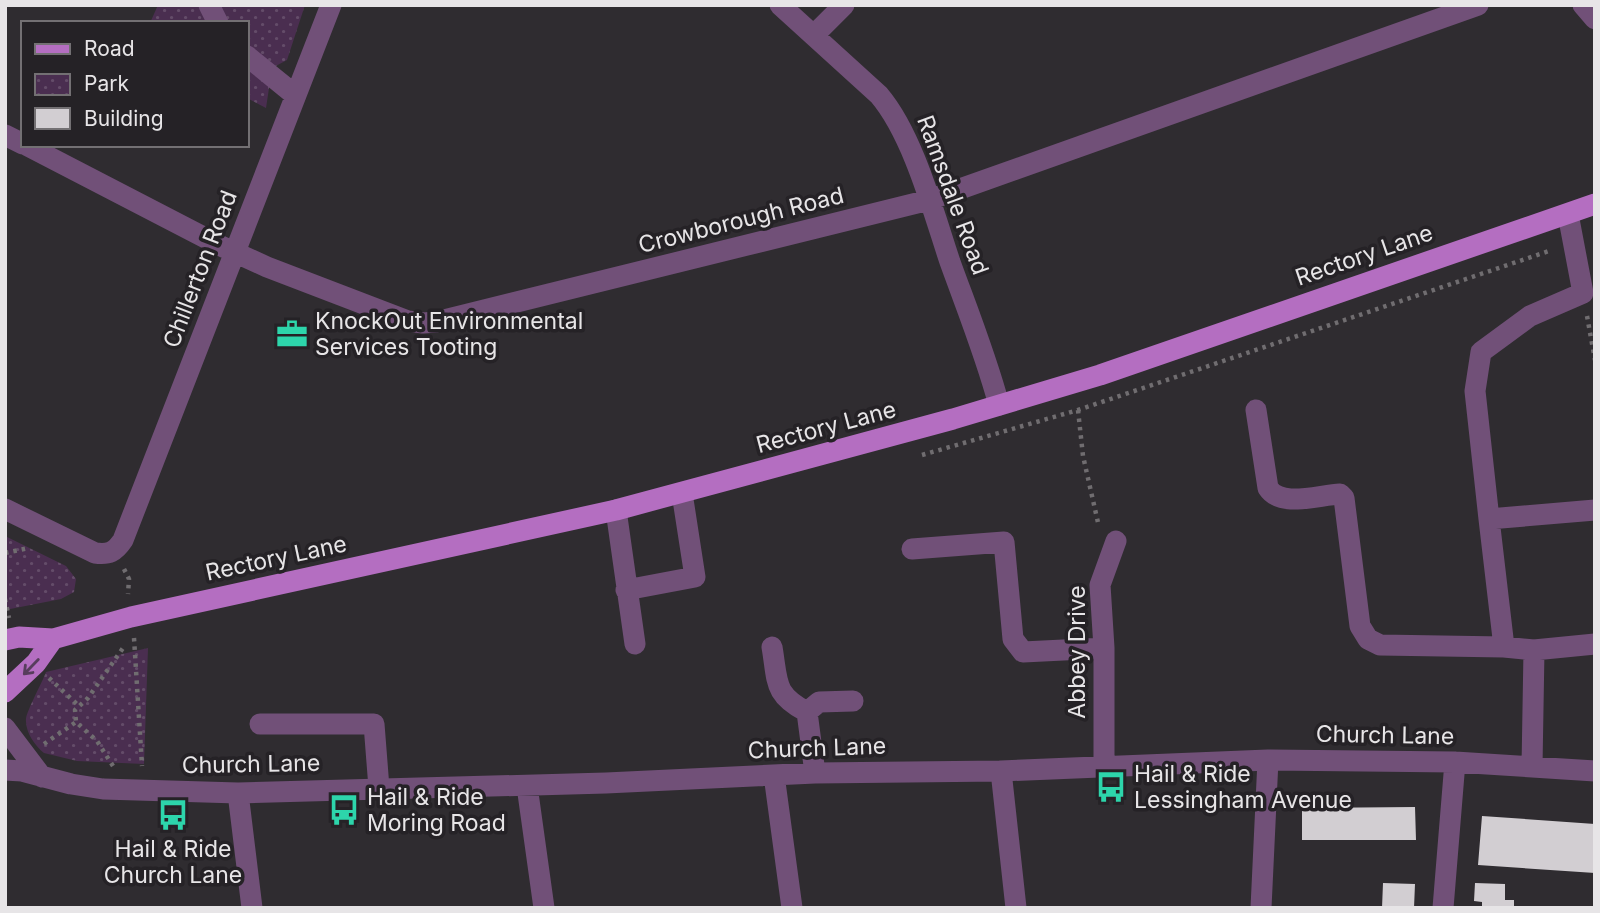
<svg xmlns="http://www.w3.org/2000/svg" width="1600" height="913" viewBox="0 0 1600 913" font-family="Inter,sans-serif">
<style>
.park{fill:url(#park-dots)}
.building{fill:#d2ced2}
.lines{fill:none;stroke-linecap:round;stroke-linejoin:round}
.path{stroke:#706d70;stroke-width:4.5;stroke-dasharray:3.5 5;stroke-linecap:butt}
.minor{stroke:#715078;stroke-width:21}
.major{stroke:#b46ec1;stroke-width:21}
.oneway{stroke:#573d5c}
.labels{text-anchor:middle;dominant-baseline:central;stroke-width:7;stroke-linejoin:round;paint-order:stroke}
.street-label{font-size:23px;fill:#e7e5e7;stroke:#252226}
.poi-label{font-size:23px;fill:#e7e5e7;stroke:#252226;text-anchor:start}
</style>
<defs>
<pattern id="park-dots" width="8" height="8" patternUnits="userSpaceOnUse" patternTransform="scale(1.75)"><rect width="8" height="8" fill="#4a2e50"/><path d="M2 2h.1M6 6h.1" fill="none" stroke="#644c69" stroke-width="1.8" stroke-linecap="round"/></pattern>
</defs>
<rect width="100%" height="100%" fill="#2f2c30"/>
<path class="park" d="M158,5H305L287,60L272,68L266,108L247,98V23H150Z
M5,536L66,566L76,579L74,592L61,599L5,610Z
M148,648L144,764L77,761L44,753C35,746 25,732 26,719C27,710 42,683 46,672Z"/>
<path class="building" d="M1415,807L1416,840H1302V808Z
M1482,816L1595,824V873L1478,865Z
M1383,883L1415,884L1414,908H1382Z
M1475,883L1505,884V900H1514V908H1482V902L1474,901Z"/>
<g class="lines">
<path class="path" d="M1587,316L1595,360
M1078,410L1083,456L1099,527
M922,455L1078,410L1552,250
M5,553L29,548
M124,569L129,579L128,594
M5,599L9,618
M134,638L142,766
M49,678L79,706
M44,744L76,722
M113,766L97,741L76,722L75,710L88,698L123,648"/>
<path class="minor" d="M209,5L218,23
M780,5L879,95C913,135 933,211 950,262C967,309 986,356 999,405
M1583,5L1595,19
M814,35L844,5
M247,56L295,95
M5,135L23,144
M26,145L221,246L267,267L408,321L423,323L436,322L929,200L1478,5
M1256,410L1268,488C1281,508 1318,495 1340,494L1344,498L1360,626L1368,639L1380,645L1504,647L1534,650L1595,644
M5,509L95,553C109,555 115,552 123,540L331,5
M616,510L635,644
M1489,519L1475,391L1481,352L1530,316L1583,293L1568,214
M912,549L1004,542L1013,639L1023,652L1104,648
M626,590L695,577L682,493
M772,647C778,682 773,694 807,712L815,773
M1504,647L1489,519L1595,510
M807,712L819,702L853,701
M260,724H374L379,788
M5,728L42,777
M1104,766V648L1100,585L1116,541
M1532,767L1534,650
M5,770L22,771L71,784L103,789L238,793L606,783L815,773L1001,771L1268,760L1455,762L1595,771
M1001,771L1016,908
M774,775L792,908
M527,786L544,908
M238,793L252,908
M1261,908L1268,760
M1443,908L1455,762"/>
<path class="major" d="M5,640L19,637L53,639L131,617L616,510L953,419L1100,375L1595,204
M5,692L36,663L53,639"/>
</g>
<defs><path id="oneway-shaft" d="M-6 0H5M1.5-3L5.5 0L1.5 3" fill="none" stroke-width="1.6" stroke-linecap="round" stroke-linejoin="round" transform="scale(1.75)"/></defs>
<use class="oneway" href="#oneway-shaft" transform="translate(31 667) rotate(134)"/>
<defs>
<symbol id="office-bare" viewBox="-9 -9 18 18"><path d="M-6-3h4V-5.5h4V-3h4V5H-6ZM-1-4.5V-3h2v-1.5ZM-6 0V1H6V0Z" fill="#2dd5ab" stroke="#252226" stroke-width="2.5" paint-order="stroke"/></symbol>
<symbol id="bus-bare" viewBox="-9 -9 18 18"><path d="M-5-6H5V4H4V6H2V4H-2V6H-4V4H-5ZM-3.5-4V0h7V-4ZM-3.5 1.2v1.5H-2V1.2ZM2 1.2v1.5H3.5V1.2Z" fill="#2dd5ab" stroke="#252226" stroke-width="2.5" paint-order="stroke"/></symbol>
</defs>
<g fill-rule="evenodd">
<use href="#office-bare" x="270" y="312" width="44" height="44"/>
<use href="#bus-bare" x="1089" y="765" width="44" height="44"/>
<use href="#bus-bare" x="322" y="788" width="44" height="44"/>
<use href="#bus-bare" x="151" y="793" width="44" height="44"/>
</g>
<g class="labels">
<g class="street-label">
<text transform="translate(953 195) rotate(70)">Ramsdale Road</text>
<text transform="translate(741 220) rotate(-14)">Crowborough Road</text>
<text transform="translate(1364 255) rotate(-19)">Rectory Lane</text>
<text transform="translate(200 269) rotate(-69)">Chillerton Road</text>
<text transform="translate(826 427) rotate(-15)">Rectory Lane</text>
<text transform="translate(276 558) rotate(-12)">Rectory Lane</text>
<text transform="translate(1077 652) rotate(-90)">Abbey Drive</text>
<text transform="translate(1385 735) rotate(1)">Church Lane</text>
<text transform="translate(817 748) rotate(-2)">Church Lane</text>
<text transform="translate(251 764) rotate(-1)">Church Lane</text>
</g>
<g class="poi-label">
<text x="315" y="321">KnockOut Environmental<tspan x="315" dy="26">Services Tooting</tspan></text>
<text x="1134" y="774">Hail &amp; Ride<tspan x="1134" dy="26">Lessingham Avenue</tspan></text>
<text x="367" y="797">Hail &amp; Ride<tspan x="367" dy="26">Moring Road</tspan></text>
<text x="173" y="849" text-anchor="middle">Hail &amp; Ride<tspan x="173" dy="26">Church Lane</tspan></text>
</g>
</g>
<rect width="1600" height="913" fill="none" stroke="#e7e5e7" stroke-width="14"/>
<rect x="21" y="21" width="228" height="126" fill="#252226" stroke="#737073" stroke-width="2"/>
<rect x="35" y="44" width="35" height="10" fill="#b46ec1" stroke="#737073" stroke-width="2"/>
<text x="84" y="56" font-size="21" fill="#e7e5e7">Road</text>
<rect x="35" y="74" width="35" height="21" fill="url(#park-dots)" stroke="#737073" stroke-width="2"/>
<text x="84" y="91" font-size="21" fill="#e7e5e7">Park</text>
<rect x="35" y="108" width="35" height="21" fill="#d2ced2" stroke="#737073" stroke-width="2"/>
<text x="84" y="126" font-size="21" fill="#e7e5e7">Building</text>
</svg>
